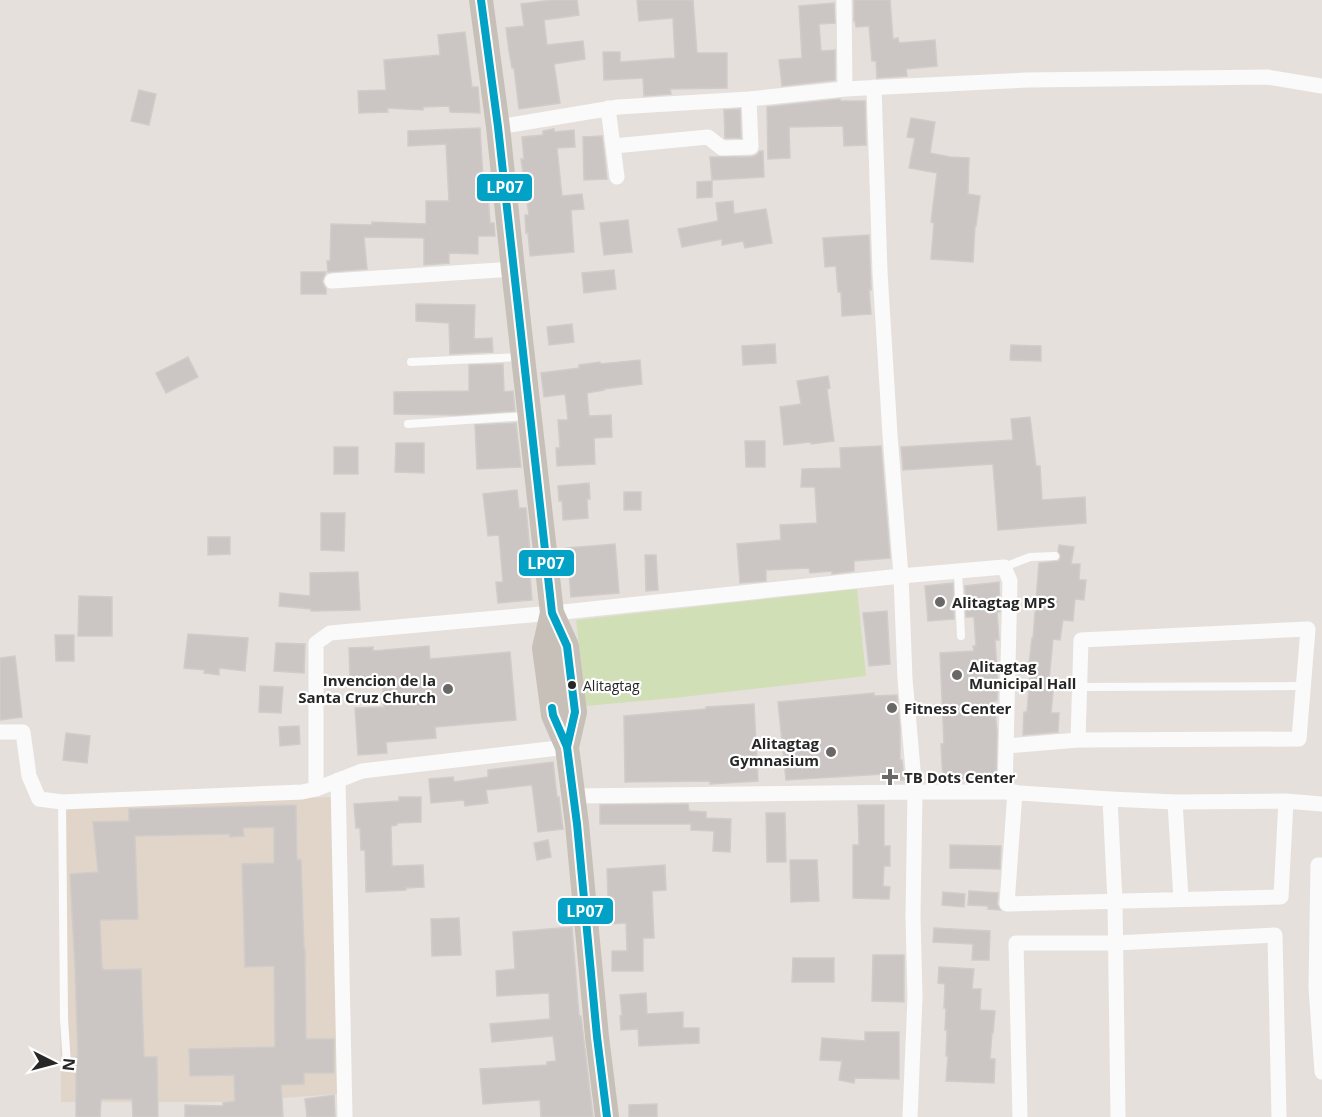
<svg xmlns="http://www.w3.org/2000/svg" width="1322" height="1117" viewBox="0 0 1322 1117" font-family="'Open Sans',sans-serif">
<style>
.education{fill:#e1d5ca}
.green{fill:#d1dfb6}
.building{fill:#cbc6c4;stroke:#d0ccc9;stroke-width:1.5}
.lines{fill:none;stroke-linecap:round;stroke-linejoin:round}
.service{stroke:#fbfafa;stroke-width:8}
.minor{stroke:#fbfafa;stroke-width:15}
.primary{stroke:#c7c0b9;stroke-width:24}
.bus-1-casing{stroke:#fff;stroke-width:12}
.bus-1{stroke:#02a2c6;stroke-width:8}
.poi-dot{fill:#6a6866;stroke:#fff;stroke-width:2}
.bus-dot{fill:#272727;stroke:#fff;stroke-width:2}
.labels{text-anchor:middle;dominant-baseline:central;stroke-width:4.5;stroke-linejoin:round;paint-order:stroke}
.bus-label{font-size:14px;fill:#272727;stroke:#fff;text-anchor:start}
.poi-label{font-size:15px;font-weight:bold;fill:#272727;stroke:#fff;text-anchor:start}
.line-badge{stroke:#fff;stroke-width:2}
.badge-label{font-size:16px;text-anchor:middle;font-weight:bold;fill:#fff}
</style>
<rect width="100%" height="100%" fill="#e6e0dc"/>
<path class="education" d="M331,797L339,1094L226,1102H61L58,809L219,801Z"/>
<path class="green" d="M857,589L866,676L674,698L586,706L576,620Z"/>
<path class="building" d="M552,0H577L579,15L544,20L547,45L583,41L585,59L554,64L560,103L519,109L514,68H512L509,51L506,28L524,26L521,4Z
M637,0H693L697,53H727V88L670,89L671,94L644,96L643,78L604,80L603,52H620V62L675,58L673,18L639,21Z
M854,0H890L893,39L898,38L899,43L935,40L937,66L906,69L907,76L877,78L876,61H872L869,26L856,27L855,21H854Z
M834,3L835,23L819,24L821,51L835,50V80L782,86L779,60L802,58L799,6Z
M465,32L472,87H478L480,113L450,112L449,106L423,107V110L387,108L388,112L359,113L358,91L386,90L384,60L440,55L438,35Z
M139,90L156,94L149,125L131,121Z
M840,99V101H865L866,145L844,146L843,126L789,127L790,158L768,159L767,107Z
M740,109L741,138H725L724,110Z
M911,118L935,122L930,153L950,157L969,158L968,194L980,196L976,226H975L973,262L931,259L934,223L931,222L937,173L909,168L915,138L907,137Z
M480,128L483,179H487L490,223H494L495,236H478V254L449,253V263L424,265V238L364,237L367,269L328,272L327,261H330L331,224L372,225V222L426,224V201H449L446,144L408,146V131Z
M554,129V132L574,130L575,147L557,148L562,196L582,194L584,209L571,210L574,252L530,256L528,233H526L525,215H529L521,159H524L522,137L543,135V131Z
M602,136L607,179L584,180L583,137Z
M760,151H763L764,177L712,180L710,157H751L757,155Z
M712,181V197L697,198V182Z
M733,201L734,214L766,209L772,243L745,248L743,241L722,245V239L682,247L678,229L718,221L716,203Z
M628,220L632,252L604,255L600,223Z
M869,235L871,290H869L871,314L842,316L841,292H838L836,266L825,267L823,238Z
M614,270L616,289L584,293L582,273Z
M301,272H326L322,281L324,286L326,289V294H301Z
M416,304L475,305L474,339L492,338L493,352L450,354L449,323L416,321Z
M572,324L574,342L549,345L547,327Z
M775,344L776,363L743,365L742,346Z
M1011,345L1041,346V361L1010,360Z
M188,357L198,377L166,393L156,373Z
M640,360L642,384L604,389V390L587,393L589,416L611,415L612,437L594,438L595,464L557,466L556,448H560L558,420H568L565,394L544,397L541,373L579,368V365L600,362V364Z
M503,364L504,392L513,391L515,411L457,415L394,414V392L469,391V365Z
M828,376L830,388L827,389L834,441L811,444V442L784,445L780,407L801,404L797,381Z
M1030,417L1036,466H1040L1042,500L1085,497L1086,523L998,530L993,464L903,470L901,447L1013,440L1011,419Z
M516,423L521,467L477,469L475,425Z
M745,441H765V467H746Z
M396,443H424V473L395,472Z
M881,446L890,558L854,561V571L832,574V571L810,573L809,568L766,570V581L740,583L737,544L781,540L780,525L817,523L815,487H801L802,469L841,468L840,448Z
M334,447H358V474H334Z
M589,483L590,499H587L588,518L563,520L562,501H559L558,486Z
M517,490L519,508H526L531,562L529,563L532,600L498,603L496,582H503L499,535L488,536L483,494Z
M624,492H641V510H624Z
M321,513H345L344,551L321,550Z
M208,537H230V554L208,555Z
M615,544L619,593L571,597L567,548Z
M1059,545L1074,547L1071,564H1080L1079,580H1086L1084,600L1075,599L1073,621L1063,620L1060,640L1053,639L1049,681H1054L1051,713H1059L1058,732L1023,735L1024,712H1027L1031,664H1029L1032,638H1033L1039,563L1059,561L1061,556L1058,551Z
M645,555H656L658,590L646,591Z
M358,572L360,610L311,611V609L279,606L280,593L310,596V573Z
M999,582L1000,612H997L999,640H995L998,684L997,701H994L997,732L996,777L943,780L941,744H944L940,653L974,651L973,646H976L974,617H966L965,586Z
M953,583L954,619L928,621L925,586Z
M79,596L112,597V636H78Z
M887,611L890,664L869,666L863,613Z
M188,634L248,638L245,671L219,668V675L204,673L205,670L184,668Z
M55,635H74V661H56Z
M276,643L305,644L304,673L274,671Z
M429,646L430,659L510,652L516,720L435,727L436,738L386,742L387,753L358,755L355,708L384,707L382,679H350L349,648L373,647V651Z
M15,656L22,717L0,720V658Z
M260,686L283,687L281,713L259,712Z
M874,693V696L897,695L900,729V760H902L904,780H884V774L786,780L778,702Z
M754,704L758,781L710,784V781L625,782L624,716L706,709V707Z
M299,726L300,744L280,746L279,727Z
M66,733L90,736L87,763L63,760Z
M553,762L557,797H559L563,829L538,832L532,785L486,790L488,803L465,806L464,800L431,803L429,779L453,777L454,782L488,777V770Z
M399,797H421V822L397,823V825L391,826L392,866L423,865L424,887L406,888V890L366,892L365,850H361L360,828H356L354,804L399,801Z
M688,804L689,811L706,812V818L731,819L730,852L713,851L714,831L691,830V824H600V805Z
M296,805L297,860H301L304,949H305L306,1039H334V1073H304V1084L281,1085L283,1117H185V1105L223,1106V1103L235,1101L234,1075L190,1076L189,1049L275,1047L274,966L245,967L242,864L274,863V827L243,828L244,836L230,837V834L135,836L138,919L100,920L102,968H103V970L141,969L144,1057H157L158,1117H133L132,1099H101L100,1117H76V1057H78L75,968L70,874L98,872L93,822L129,821V809Z
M858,805H884V846H890V866H884L883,886L890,887L889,899L853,898V845H859Z
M766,813H785L786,862H767Z
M548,840L551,857L537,860L534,843Z
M950,845L1001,846L1000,869L950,868Z
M790,860H817L819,901L791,902Z
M665,865L666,890L652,891L654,938H643V971H612V951H627L626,923L609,924L607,869Z
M969,891L998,893L997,904L1000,910L988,909V906L968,905Z
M943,892L965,894L964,907L942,905Z
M459,918L461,955L432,956L431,919Z
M572,927L579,1016H581L593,1117H541L540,1100L483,1104L480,1069L547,1065V1062L556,1061L553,1036L492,1042L490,1024L550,1019L549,993L497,996L496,971L515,969L513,932Z
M934,928L990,931L989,960H972L973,944L933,942Z
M873,955H904V1002L872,1001Z
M793,958H834V982H792Z
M939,967L974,969L972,989H981L980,1010L995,1011L993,1033H992L990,1059H995L994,1083L946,1081L948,1056H946L947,1030H945L946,1008H944L945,984L938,983Z
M646,993L647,1014L683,1012V1028H699V1043L639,1046L638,1029L621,1030L620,1016L622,1015L620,995Z
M865,1032H899V1079L855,1078L854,1083L839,1080L842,1061L820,1060L822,1038L865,1041Z
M334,1095L335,1117H307L305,1099Z
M657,1104V1117H629V1105Z"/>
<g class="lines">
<path class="service" d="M411,362L519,357
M408,424L525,416
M1004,567L1030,557L1055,556
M958,572L961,636
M1079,687L1303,686
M62,802L64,1019L67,1065"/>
<path class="minor" d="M844,0L845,89
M874,87L880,272L890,435L901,576L905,679L915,792L913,916L915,997L910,1117
M608,108L617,177
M498,127L618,107L749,99L845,89L1028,80L1267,77L1322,86
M614,146L708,137L722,148L751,147L749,99
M332,281L513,269
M0,732H23L29,776L39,799L62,802L302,792L316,789L362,771L567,747
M1006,746L1078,740L1299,739L1308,629L1081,640L1078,740
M338,780L345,1117
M316,789V643L330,633L563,612L901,576L1004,567L1010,581L1005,792
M1015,792L1007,904L1281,897L1286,801
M573,796L915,792H1005L1110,799L1175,802L1286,801L1322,804
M1110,799L1115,902L1118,1117
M1175,802L1181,899
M1322,865H1318L1316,987L1322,1072
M1020,1117L1016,943H1115L1275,935L1279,1117"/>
<path class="primary" d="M481,0L498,127L513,269L552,613L567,646L575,712L567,747
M552,613L544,648L553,715L567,747L577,824L597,1037L607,1117"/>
<defs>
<path id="bus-1" d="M481,0L498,127L552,613L567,646L575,712L567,747
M552,708L553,715L567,747L577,824L597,1037L607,1117"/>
</defs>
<use href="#bus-1" class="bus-1-casing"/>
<use href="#bus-1" class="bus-1"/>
</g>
<g class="poi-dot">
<circle cx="940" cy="602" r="6"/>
<circle cx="957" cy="675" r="6"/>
<circle cx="448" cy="689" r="6"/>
<circle cx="892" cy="708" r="6"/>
<circle cx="831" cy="752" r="6"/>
<path d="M887 768h6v6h6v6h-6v6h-6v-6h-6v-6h6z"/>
</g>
<circle class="bus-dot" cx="572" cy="685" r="5"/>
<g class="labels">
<g class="bus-label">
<text x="583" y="685">Alitagtag</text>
</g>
<g class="poi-label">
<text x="952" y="602">Alitagtag MPS</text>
<text x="969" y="666">Alitagtag<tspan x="969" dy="17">Municipal Hall</tspan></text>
<text x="436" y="680" text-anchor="end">Invencion de la<tspan x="436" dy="17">Santa Cruz Church</tspan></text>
<text x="904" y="708">Fitness Center</text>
<text x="819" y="743" text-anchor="end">Alitagtag<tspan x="819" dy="17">Gymnasium</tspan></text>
<text x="904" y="777">TB Dots Center</text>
</g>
</g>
<g class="line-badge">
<rect x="476" y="173" width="57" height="29" rx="6" fill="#02a2c6"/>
<rect x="518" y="549" width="57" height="28" rx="6" fill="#02a2c6"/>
<rect x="557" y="897" width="57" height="28" rx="6" fill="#02a2c6"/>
</g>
<g class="badge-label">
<text x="505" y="193">LP07</text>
<text x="546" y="569">LP07</text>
<text x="585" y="917">LP07</text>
</g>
<g transform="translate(54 1063) rotate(96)" stroke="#ffffff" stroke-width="4.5" paint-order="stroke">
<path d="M0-4.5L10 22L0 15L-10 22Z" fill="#272727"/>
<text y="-9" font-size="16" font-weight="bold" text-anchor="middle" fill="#272727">N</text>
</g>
</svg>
